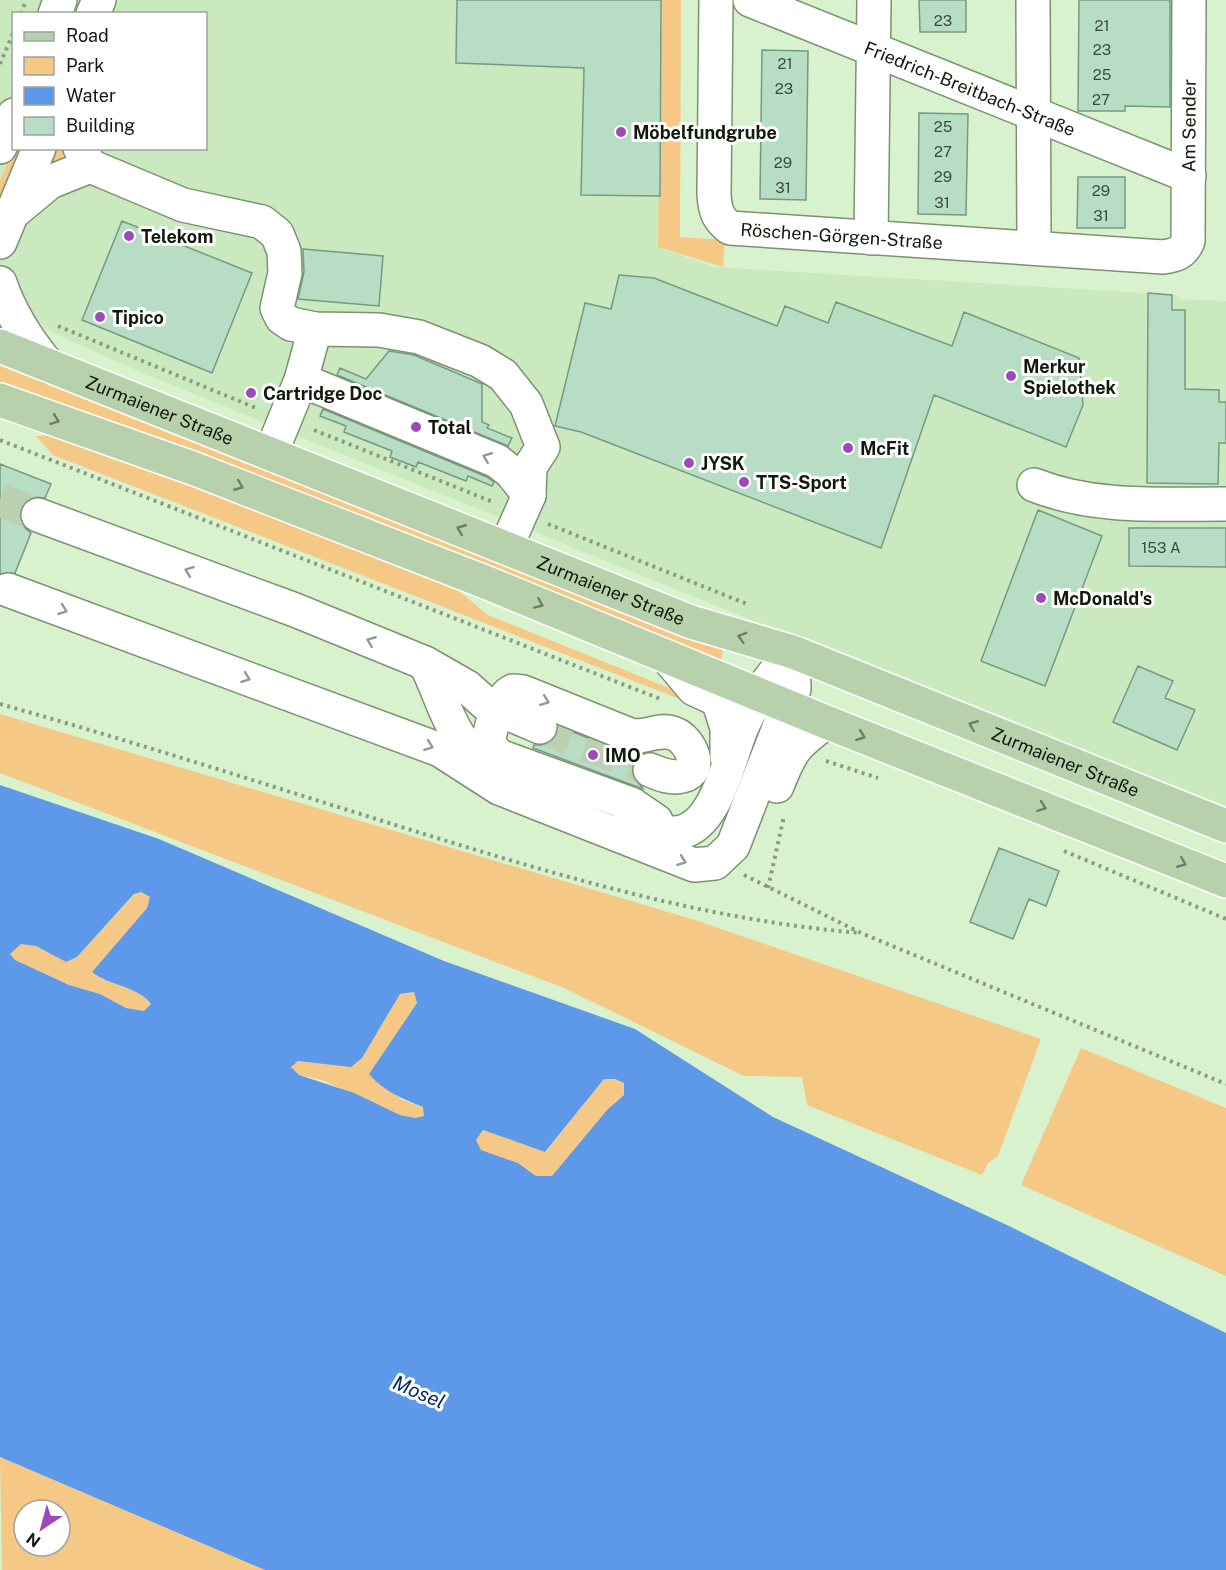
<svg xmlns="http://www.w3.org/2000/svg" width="1226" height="1570" viewBox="0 0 1226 1570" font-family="'Public Sans',sans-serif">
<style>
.built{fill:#cbe9be;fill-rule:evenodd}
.green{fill:#f6c885;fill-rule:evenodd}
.water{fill:#5d99e8;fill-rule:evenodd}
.building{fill:#b7dec4;stroke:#759a82;stroke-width:1.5}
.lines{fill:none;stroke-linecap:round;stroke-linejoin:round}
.minor-tunnel{stroke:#bbd1b1;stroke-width:33;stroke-dasharray:33 16;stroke-linecap:butt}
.minor-casing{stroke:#7b9271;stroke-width:36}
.major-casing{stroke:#fff;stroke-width:36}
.path{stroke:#899c81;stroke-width:4;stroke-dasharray:3 4.5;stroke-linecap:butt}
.minor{stroke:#fff;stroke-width:33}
.major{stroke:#b8d1ad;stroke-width:33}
.oneway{stroke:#6c7e65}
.oneway2{stroke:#939892}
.poi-dot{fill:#9c4aba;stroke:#fff;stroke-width:2}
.labels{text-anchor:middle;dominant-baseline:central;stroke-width:6;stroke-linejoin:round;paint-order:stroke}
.number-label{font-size:15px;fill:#3a4a3a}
.street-label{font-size:18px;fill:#10190c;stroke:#fff}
.poi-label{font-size:18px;font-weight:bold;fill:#10190c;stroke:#fff;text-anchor:start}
.water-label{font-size:20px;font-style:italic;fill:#00295a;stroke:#fff}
</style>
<rect width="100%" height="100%" fill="#d9f2ce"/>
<path class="built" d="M0,0H668L665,250L714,267L1178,295L1180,299L1226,301V812L142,373L45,329L0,268ZM14,14H206V148H14Z"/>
<path class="green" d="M661,0H681L680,237L725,240L723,267L658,247Z
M13,148L25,149L0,210V181Z
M51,149H72L80,159L44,165Z
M0,361L206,446L723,650L721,662L243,470L11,388L0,383Z
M55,435L98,449L454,587L488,615L701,701L708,710L53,455L36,436Z
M0,714L695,920L1041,1039L998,1156L988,1163L982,1175L807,1105L802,1077L744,1076L564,988L0,773Z
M140,892L150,897L147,908L92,972C110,987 138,986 151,1004L144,1011L126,1008L100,994L69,985L15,960L10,954L21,943L36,946L66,962L77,957L135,894Z
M415,992L417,1003L369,1074L401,1099L424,1108V1116L415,1118L400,1115L322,1080L299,1075L290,1067L298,1061L311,1062L377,1033L400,994Z
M1081,1048L1226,1108V1276L1021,1185Z
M604,1079H615L624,1083V1095L607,1110L552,1176H536L518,1163L481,1150L475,1140L483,1130L546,1152Z
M0,1457L265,1570H2ZM24,1510H60V1546H24Z"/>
<path class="water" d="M0,785L159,839L444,961L635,1029L773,1117L1009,1226L1226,1333V1570H265L0,1457ZM141,892L150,897L147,908L92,972C109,986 138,986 151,1004L144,1011L126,1008L100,994L69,985L15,960L10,954L21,944L36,946L66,962L77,957L134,894ZM414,992L417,1003L369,1074C383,1091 403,1099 423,1107L424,1116L415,1118L400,1115L354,1093L299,1075L291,1067L298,1061L351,1067L362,1058L400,994ZM604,1079H615L624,1083V1095L607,1110L552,1176H536L518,1163L481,1150L476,1140L483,1130L545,1152Z"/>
<path class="building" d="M457,0H661L660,196L581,195L584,68L456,63Z
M919,0H966V32H920Z
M1079,0H1170V107L1125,106V111H1078Z
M762,50L808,51L806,200L760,199Z
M919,113L968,114L966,215L918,214Z
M1078,177H1125V228H1077Z
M122,221L252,273L212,373L82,320Z
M303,249L383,256L379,306L298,299L304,272Z
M619,275L654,278L777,326L785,306L828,323L836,302L952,346L964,312L1079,358L1083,405L1066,447L934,395L881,548L581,432L555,426L585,303L611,309Z
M1148,293L1172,295V310H1185V389L1219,390V402H1226V443H1219L1218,484L1147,483Z
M389,351L414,355L482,384V422L489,425L487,428L512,438L508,446L337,375L340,368L366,379Z
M323,409L487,477L494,482L492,486L468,476L466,481L418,462L416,467L390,457L392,451L344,432L346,426L320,416Z
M0,464L51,484L45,498L34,497L27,500L21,508L20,519L24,527L31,533L15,573L0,574Z
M1038,510L1102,536L1045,686L981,661Z
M1129,528H1226V567L1129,566Z
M1138,666L1173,681L1165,698L1195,710L1177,750L1113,722Z
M558,726L623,752L640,754L633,762L631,772L643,789L533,748L534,745H543L552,742Z
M999,848L1059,871L1046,906L1029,899L1013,939L970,922Z"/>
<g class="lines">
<path class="minor-tunnel" d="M0,500L38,515
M540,727L650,770"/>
<defs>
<g id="minor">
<path id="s1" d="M716,0L714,194C715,210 717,218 730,228L1163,257C1176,255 1183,253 1188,241L1189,0"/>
<path id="s2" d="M750,0L1189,176"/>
<path d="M1033,0L1034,247"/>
<path d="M55,14L60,0"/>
<path d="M93,14L99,0"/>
<path d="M0,147L14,115"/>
<path d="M80,148L90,166L183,205L262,222L277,234L284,251L285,273L277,308L282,318L291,324L315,329L379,330L419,337L480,361L503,375L526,404L543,447L530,467L529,495L506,547"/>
<path d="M15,211L50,182L90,166"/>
<path d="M871,238L874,0"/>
<path d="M0,242L39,148"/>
<path d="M0,283C11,315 27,340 49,366"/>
<path d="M301,380L497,461L511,472L529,495"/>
<path d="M271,453L301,380L315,329"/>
<path d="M1034,485C1095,509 1162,504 1226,504"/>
<path d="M38,515L295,610L425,663L467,687L486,704L540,727"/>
<path d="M8,590L440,750L499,788L694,865L715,863L733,846L794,689L793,652"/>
<path d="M667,657L694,689L718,700L727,728V757"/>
<path d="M425,663C444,698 450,745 490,764"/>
<path d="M650,770C660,774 671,779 682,776C705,771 690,740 675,734C660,727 646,739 630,735L523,692L513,691C498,698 489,730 489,745L499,756L631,804L656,821"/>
<path d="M777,786C791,750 795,745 826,722"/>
<path d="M630,819C646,826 665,836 682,832C718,822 729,757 742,727C755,698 771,674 793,652"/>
</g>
<g id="major">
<path id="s3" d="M0,346L691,622L793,652L1226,826"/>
<path d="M0,400L195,469L485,582L826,722L1226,881"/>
</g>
</defs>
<use href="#minor" class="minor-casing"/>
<use href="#major" class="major-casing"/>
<path class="path" d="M21,14L25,3
M0,64L14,31
M58,326L256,408
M314,430L493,502
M0,440L663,700
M548,524L747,604
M0,704C142,744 283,790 424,834C566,878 712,921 861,933
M826,761L878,778
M1064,851L1226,919
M744,875L861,933L1226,1084
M768,888L784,816"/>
<use href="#minor" class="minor"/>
<use href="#major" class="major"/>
</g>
<defs><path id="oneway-chevron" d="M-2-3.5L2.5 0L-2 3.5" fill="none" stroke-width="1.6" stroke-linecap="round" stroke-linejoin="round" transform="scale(1.5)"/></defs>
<g class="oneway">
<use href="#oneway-chevron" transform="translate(55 420) rotate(20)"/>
<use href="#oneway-chevron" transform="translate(239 486) rotate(22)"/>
<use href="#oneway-chevron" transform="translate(461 529) rotate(-158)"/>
<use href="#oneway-chevron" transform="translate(539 604) rotate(23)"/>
<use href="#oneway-chevron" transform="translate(742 637) rotate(-164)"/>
<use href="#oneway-chevron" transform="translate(973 725) rotate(-158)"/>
<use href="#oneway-chevron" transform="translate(861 736) rotate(21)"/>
<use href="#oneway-chevron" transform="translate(1042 807) rotate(21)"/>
<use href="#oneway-chevron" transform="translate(1182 863) rotate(22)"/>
</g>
<g class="oneway2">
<use href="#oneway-chevron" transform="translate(487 457) rotate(-158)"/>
<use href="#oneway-chevron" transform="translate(189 571) rotate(-160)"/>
<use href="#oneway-chevron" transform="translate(63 610) rotate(20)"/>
<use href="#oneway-chevron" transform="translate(371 641) rotate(-158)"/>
<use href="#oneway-chevron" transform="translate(246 678) rotate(20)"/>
<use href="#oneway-chevron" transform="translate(545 701) rotate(21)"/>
<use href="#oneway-chevron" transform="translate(429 746) rotate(20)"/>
<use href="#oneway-chevron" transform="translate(682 861) rotate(20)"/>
</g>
<g class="poi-dot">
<circle cx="621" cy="132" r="6"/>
<circle cx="129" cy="236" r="6"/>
<circle cx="100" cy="317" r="6"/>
<circle cx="1011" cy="376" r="6"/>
<circle cx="251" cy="393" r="6"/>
<circle cx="416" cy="427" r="6"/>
<circle cx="848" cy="448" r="6"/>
<circle cx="689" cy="463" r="6"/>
<circle cx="744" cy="482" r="6"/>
<circle cx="1041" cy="598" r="6"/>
<circle cx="593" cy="755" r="6"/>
</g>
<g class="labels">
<g class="number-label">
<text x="943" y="20">23</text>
<text x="1102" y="25">21</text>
<text x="1102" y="49">23</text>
<text x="785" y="63">21</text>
<text x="1102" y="74">25</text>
<text x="784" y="88">23</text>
<text x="1101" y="99">27</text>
<text x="943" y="126">25</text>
<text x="943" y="151">27</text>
<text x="783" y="162">29</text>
<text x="943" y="176">29</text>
<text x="783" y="187">31</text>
<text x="1101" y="190">29</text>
<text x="942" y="202">31</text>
<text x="1101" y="215">31</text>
<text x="1161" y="547">153 A</text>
</g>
<g class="street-label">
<text stroke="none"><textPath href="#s2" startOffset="237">Friedrich-Breitbach-Straße</textPath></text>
<text stroke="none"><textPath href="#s1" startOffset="814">Am Sender</textPath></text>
<text stroke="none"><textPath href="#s1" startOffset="345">Röschen-Görgen-Straße</textPath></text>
<text stroke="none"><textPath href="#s3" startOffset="172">Zurmaiener Straße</textPath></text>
<text stroke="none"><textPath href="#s3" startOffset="658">Zurmaiener Straße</textPath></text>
<text stroke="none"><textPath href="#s3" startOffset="1144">Zurmaiener Straße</textPath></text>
</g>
<g class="poi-label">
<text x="633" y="132">Möbelfundgrube</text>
<text x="141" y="236">Telekom</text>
<text x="112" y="317">Tipico</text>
<text x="1023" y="366">Merkur<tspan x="1023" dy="21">Spielothek</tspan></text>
<text x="263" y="393">Cartridge Doc</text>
<text x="428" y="427">Total</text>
<text x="860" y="448">McFit</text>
<text x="701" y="463">JYSK</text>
<text x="756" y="482">TTS-Sport</text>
<text x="1053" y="598">McDonald's</text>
<text x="605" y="755">IMO</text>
</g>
<g class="water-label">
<text transform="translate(419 1392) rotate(23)">Mosel</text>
</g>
</g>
<rect x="12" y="12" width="195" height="138" fill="#ffffff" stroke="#9fa39e" stroke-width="1.5"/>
<rect x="24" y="32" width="30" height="9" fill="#b8d1ad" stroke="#9fa39e" stroke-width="1.5"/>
<text x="66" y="42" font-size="18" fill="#10190c">Road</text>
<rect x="24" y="57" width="30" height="18" fill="#f6c885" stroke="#9fa39e" stroke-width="1.5"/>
<text x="66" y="72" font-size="18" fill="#10190c">Park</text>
<rect x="24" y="87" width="30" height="18" fill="#5d99e8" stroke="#9fa39e" stroke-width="1.5"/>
<text x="66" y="102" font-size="18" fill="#10190c">Water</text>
<rect x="24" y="117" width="30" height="18" fill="#b7dec4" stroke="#9fa39e" stroke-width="1.5"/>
<text x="66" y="132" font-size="18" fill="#10190c">Building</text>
<g transform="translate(42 1528) rotate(216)"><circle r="28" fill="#ffffff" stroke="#9fa39e" stroke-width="1.5"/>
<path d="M0-4.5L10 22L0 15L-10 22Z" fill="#9c4aba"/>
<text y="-9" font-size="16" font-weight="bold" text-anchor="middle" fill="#10190c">N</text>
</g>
</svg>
